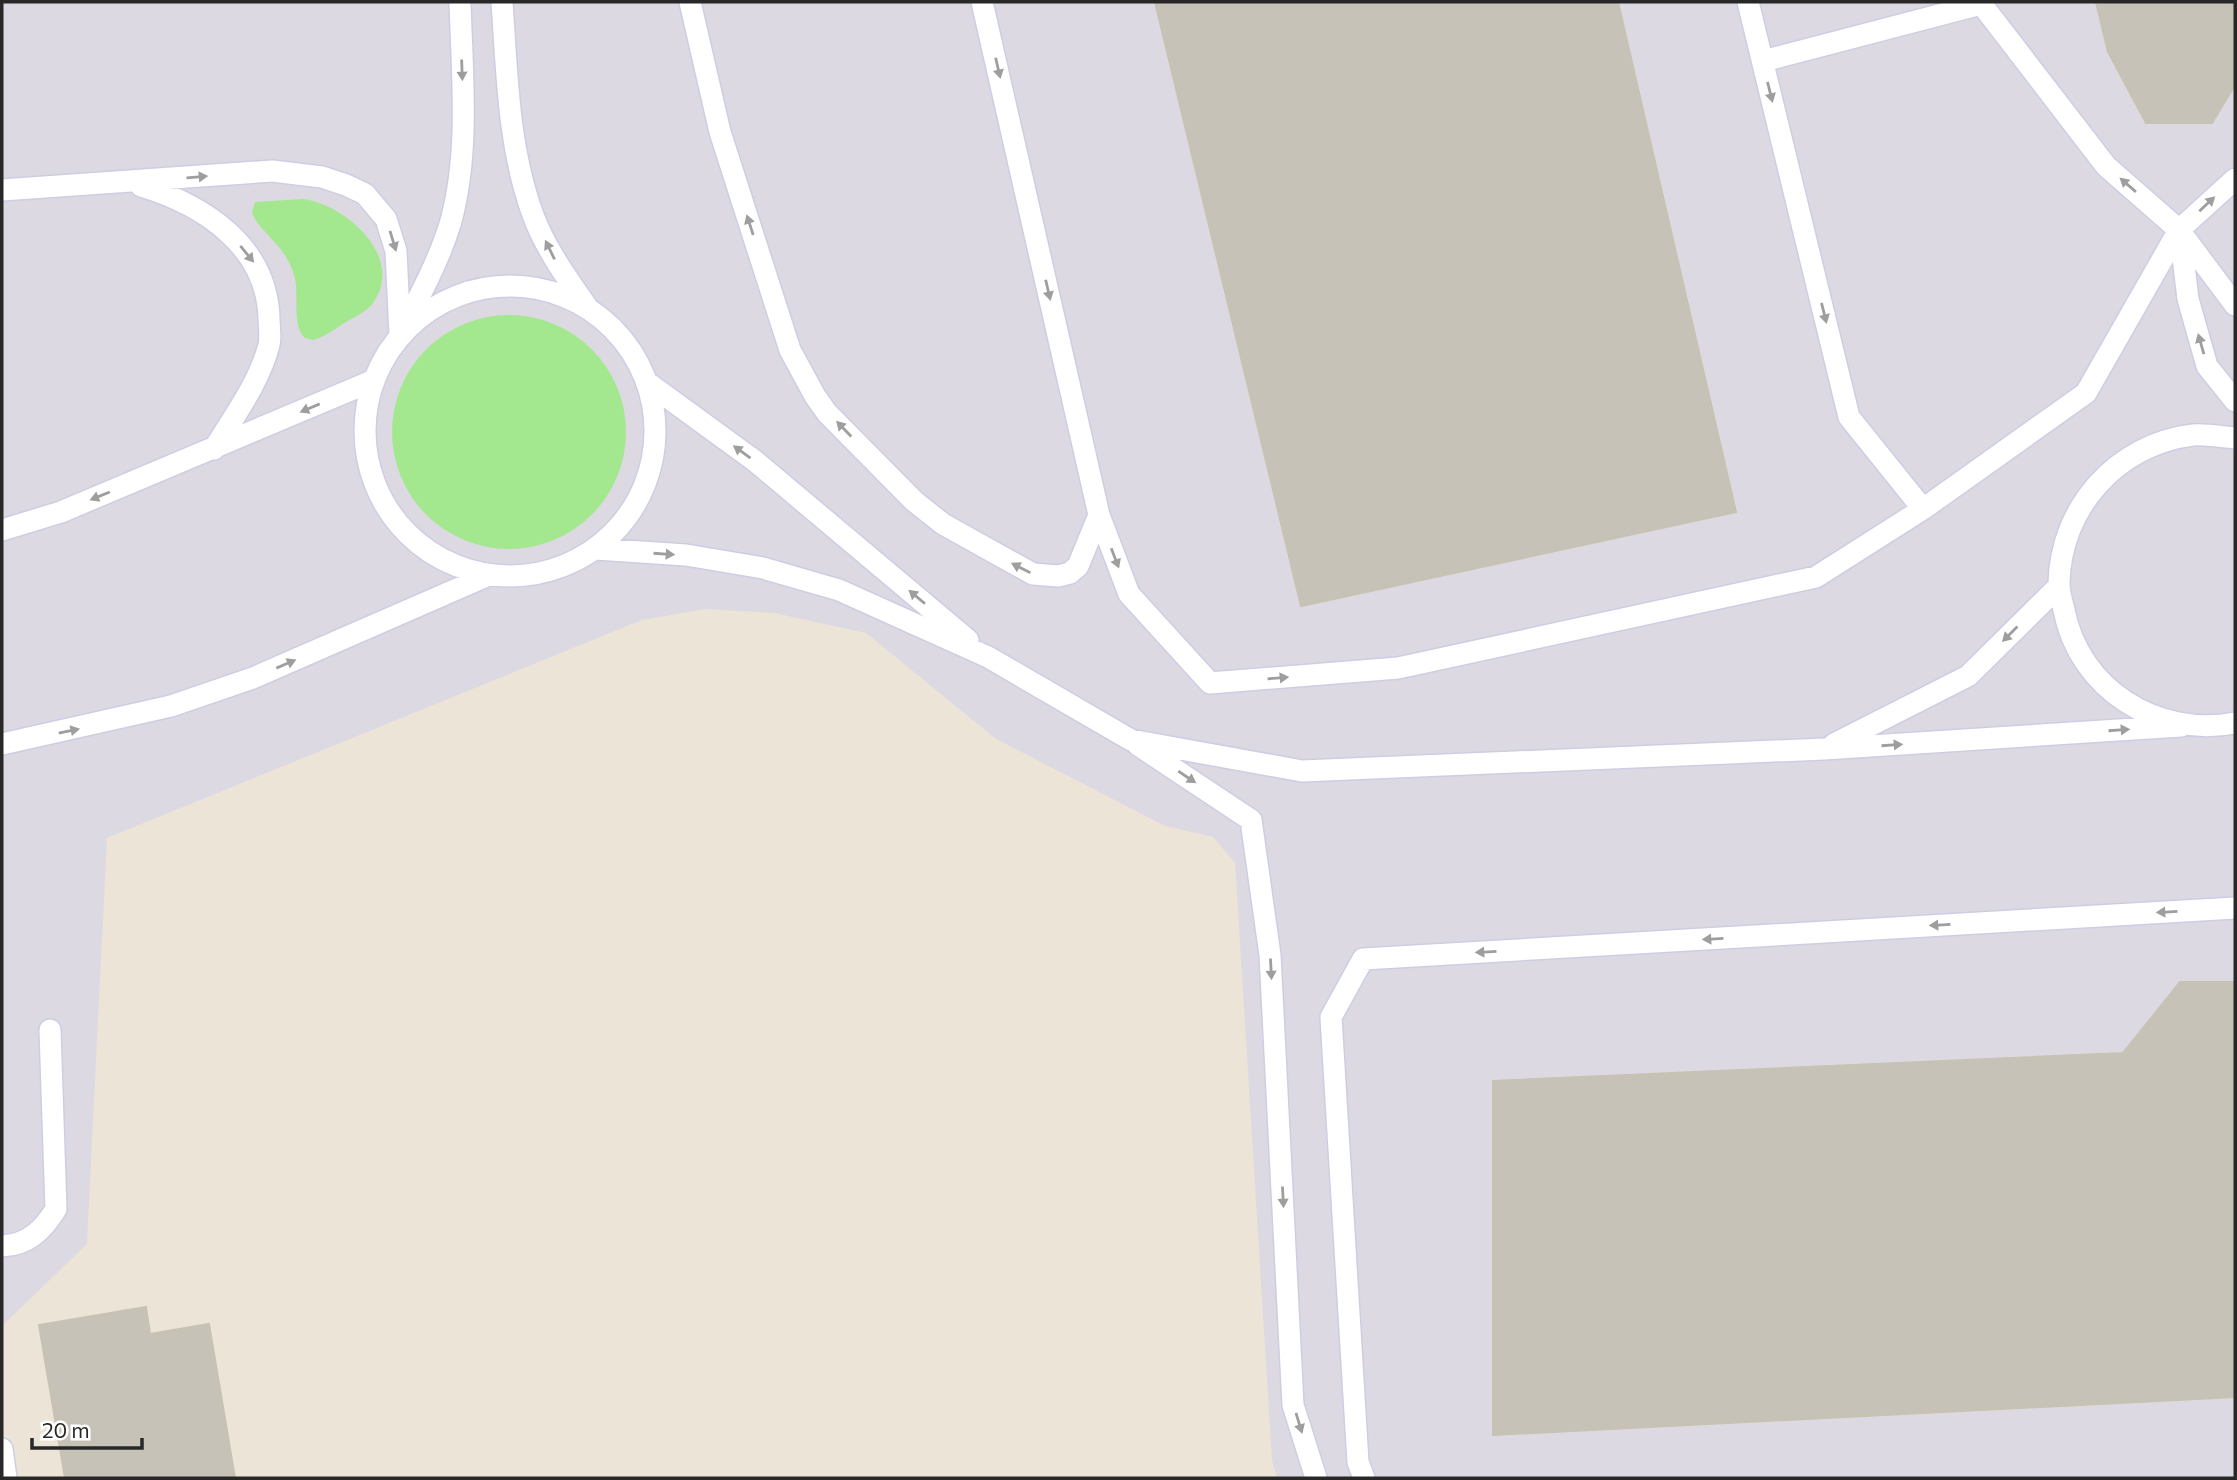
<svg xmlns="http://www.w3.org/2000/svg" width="2237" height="1480" viewBox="0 0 2237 1480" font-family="Commissioner,sans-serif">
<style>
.industrial{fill:#ddd9e3}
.green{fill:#a3e88e}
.building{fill:#c7c2b7;stroke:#c7c2b1;stroke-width:2}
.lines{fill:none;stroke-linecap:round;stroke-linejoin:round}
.lane-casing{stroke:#cdcee3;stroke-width:24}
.lane{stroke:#fff;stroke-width:21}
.oneway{fill:#9e9e9e}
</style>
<rect width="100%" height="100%" fill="#ece5d7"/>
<path class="industrial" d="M2,2H2235V1478H1277L1272,1461L1235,863L1213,837L1165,826L996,739L866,633L774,613L706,609L642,620L107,838L87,1244L2,1326Z"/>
<path class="green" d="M303,199C345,204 406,257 373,303C367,311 355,317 346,322C336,328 325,337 313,340L305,338C291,326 300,293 294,275C285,244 260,233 252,213L255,202Z
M392 432a117 117 0 1 1 234 0a117 117 0 1 1-234 0Z"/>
<path class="building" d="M1155,2H1618L1736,512L1301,606Z
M2096,2H2235V85L2212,123H2146L2108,52Z
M2180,982H2235V1397L1493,1435V1081L2123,1053Z
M146,1307L150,1334L209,1324L235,1478H65L39,1325Z"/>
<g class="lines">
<defs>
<path id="lane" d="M502,2C507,73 508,147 533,215C545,248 567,278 587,307
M690,2L720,132L790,350L815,396L827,413L914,501L943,524L1033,574L1058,576L1070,573L1078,566L1099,515
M982,2L1099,515L1129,594L1210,683L1398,668L1816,577L1923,509L2086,393L2179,230L2235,179
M1748,2L1849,417L1923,509
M1980,2L2106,166L2179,230L2235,305
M1763,61L1981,4
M141,186C204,205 267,246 269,318C269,327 271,337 269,345C259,383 234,416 214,449
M2,190L272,171L322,177L346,185L365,194L386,219L396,251L400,335
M2180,232L2188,299L2207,366L2235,401
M365 431a145 145 0 1 1 290 0a145 145 0 1 1-290 0Z
M405,325C422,291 440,258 451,221C470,150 462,74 460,2
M648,383L755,461L968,640
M2235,438C2222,437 2206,434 2193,435C2117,444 2060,508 2059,584C2059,592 2062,602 2064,610C2079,689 2157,738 2235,723
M2,530L61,512L372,381
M596,549L686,555L763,568L839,590L988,657L1131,740L1302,771L1824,749L2181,726
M2,744L171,706L253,678L489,575
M1834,744L1968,676L2059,586
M1138,745L1251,820L1270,955L1293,1405L1316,1478
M2,1246C28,1245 43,1230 56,1209L50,1030
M2,1449L6,1478
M1364,1478L1358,1462L1331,1017L1363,959L2235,908"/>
</defs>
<use href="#lane" class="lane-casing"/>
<use href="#lane" class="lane"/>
</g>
<defs><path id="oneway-solid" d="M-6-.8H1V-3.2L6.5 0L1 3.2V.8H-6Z" transform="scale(1.75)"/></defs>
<g class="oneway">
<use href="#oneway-solid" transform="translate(998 68) rotate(77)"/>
<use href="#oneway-solid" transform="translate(462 70) rotate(88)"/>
<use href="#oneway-solid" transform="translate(1770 92) rotate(76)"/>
<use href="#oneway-solid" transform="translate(197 177) rotate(-5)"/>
<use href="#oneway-solid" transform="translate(2128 185) rotate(-139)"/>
<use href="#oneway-solid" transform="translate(2207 204) rotate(-43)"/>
<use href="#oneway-solid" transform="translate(750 225) rotate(-108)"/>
<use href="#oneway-solid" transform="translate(393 241) rotate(73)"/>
<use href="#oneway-solid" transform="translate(550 250) rotate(-116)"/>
<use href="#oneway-solid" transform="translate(247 254) rotate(51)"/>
<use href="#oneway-solid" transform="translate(1048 290) rotate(77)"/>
<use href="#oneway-solid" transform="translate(1824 313) rotate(76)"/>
<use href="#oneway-solid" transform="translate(2201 344) rotate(-106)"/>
<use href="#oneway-solid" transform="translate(310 408) rotate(157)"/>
<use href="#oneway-solid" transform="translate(844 429) rotate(-134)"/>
<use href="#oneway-solid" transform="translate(742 452) rotate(-144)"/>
<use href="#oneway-solid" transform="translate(100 496) rotate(158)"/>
<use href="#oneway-solid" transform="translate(664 554) rotate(4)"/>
<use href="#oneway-solid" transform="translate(1115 558) rotate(69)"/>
<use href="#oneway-solid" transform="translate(1021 568) rotate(-153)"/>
<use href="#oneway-solid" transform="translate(917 597) rotate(-140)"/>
<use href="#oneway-solid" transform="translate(2010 634) rotate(135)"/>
<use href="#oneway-solid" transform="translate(286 664) rotate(-23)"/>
<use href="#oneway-solid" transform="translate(1278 678) rotate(-5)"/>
<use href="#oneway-solid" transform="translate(2119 730) rotate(-4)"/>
<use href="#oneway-solid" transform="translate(69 731) rotate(-12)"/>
<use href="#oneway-solid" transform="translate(1892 745) rotate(-4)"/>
<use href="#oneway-solid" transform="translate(1187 777) rotate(34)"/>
<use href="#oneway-solid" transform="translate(2167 912) rotate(177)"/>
<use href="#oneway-solid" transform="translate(1940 925) rotate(177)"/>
<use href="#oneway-solid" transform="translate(1713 939) rotate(177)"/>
<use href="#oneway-solid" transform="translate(1486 952) rotate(177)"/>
<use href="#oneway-solid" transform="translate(1271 969) rotate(87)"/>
<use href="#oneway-solid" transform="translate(1283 1197) rotate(87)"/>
<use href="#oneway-solid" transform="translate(1299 1423) rotate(73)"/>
</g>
<rect width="2237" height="1480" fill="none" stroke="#282828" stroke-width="7"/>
<path d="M32 1438v10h110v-10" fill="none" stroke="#282828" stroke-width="3.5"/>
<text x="42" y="1438" font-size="21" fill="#282828" stroke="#ffffff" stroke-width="5" paint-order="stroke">20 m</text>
</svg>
